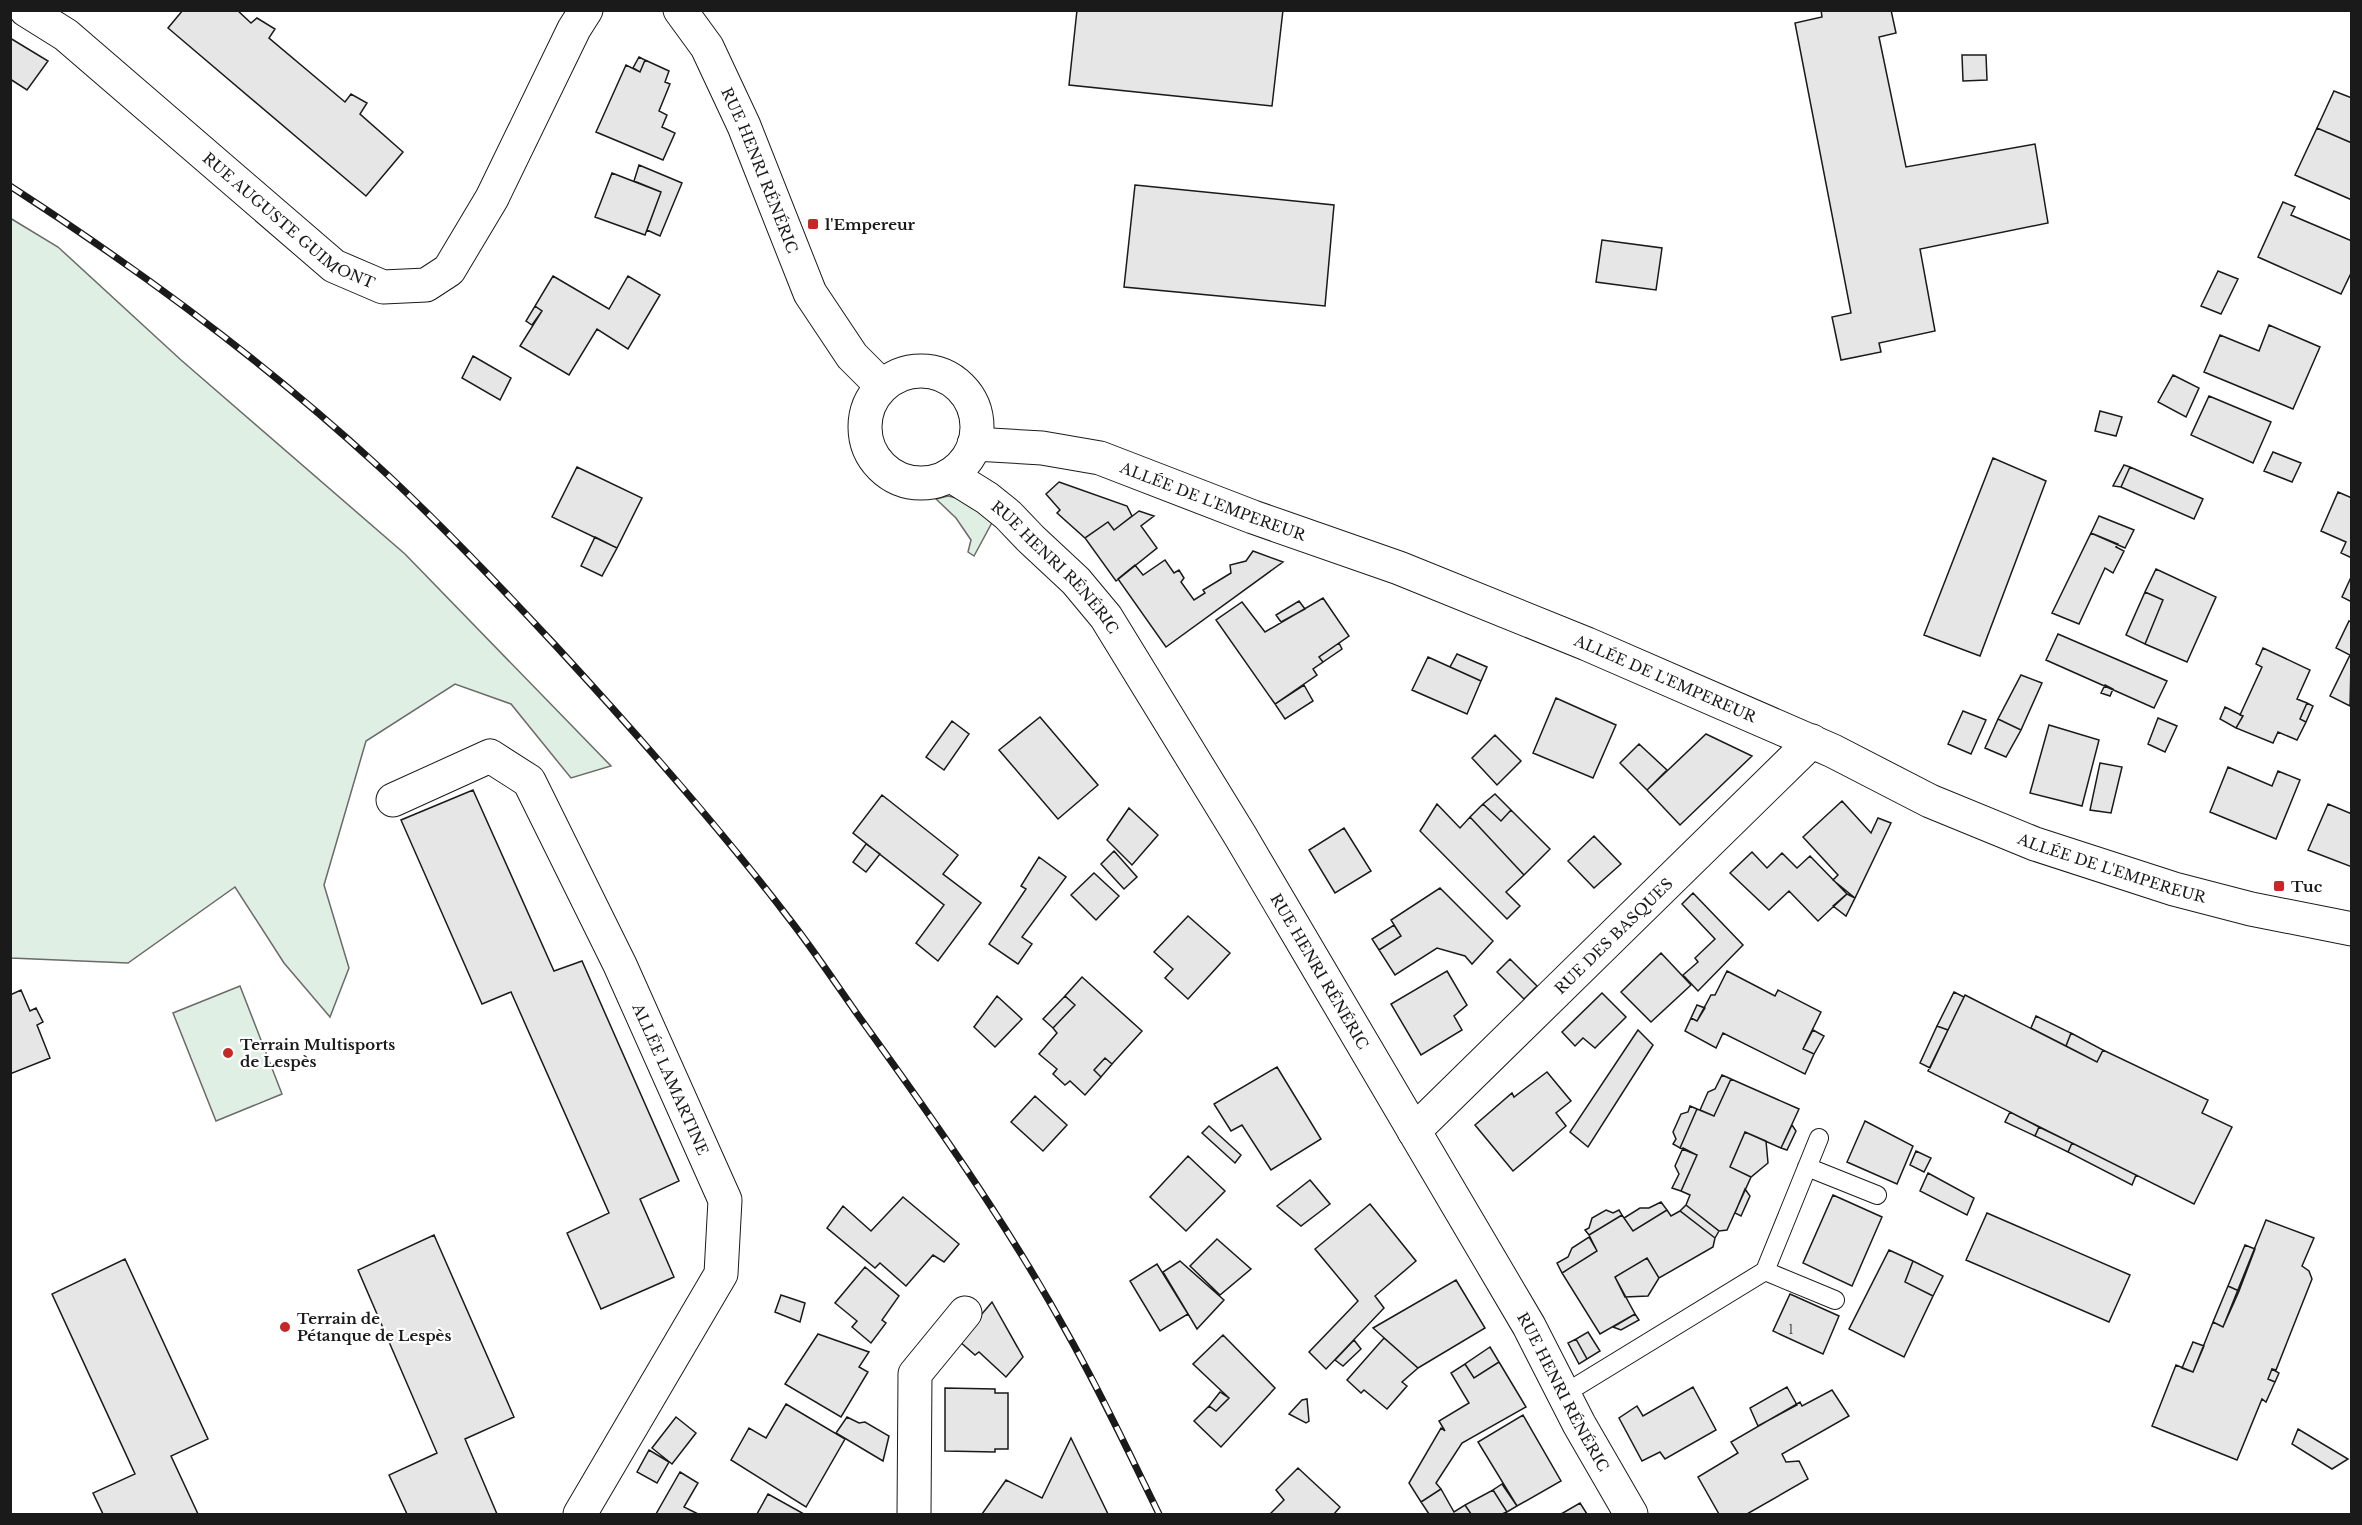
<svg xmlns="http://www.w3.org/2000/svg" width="2362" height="1525" viewBox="0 0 2362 1525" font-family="'Libre Baskerville',serif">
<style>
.green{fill:#e0efe3;stroke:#6a6a6a;stroke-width:1.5}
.building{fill:#e6e6e6;stroke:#1a1a1a;stroke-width:1.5}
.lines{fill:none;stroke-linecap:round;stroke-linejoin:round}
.lane-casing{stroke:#1a1a1a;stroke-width:20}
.street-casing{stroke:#1a1a1a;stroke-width:35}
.secondary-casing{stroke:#1a1a1a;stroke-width:35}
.lane{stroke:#fff;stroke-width:18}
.street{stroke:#fff;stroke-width:33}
.secondary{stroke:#fff;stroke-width:33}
.rail-casing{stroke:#1a1a1a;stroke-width:7}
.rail{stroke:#fff;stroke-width:4.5;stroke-dasharray:14;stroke-linecap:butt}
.poi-dot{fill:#c62828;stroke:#fff;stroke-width:2}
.labels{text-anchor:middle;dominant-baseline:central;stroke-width:4.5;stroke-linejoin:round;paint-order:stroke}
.number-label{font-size:12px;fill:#4d4d4d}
.street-label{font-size:15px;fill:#1a1a1a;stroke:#fff}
.poi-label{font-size:15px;font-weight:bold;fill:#1a1a1a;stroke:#fff;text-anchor:start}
</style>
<rect width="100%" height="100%" fill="#fff"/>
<path class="green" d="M10,218L58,247L181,360L405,554L611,766L571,778L511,704L455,684L366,741L324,885L349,968L330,1017L284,963L235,887L128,963L11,958Z
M948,496L969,501L995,517L974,556L968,552L971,540L956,518L936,499Z
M240,986L282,1094L216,1121L173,1013Z"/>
<path class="building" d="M183,10H237L251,23L257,18L275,29L269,38L345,102L351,94L367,103L360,114L403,152L366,196L168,28Z
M1077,10H1283L1272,106L1069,85Z
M1821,10H1891L1896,33L1879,37L1906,167L2035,144L2048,223L1920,249L1935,331L1879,343L1881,352L1841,360L1832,317L1851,313L1795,23L1822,17Z
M10,38L48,61L27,90L10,79Z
M1962,55H1986L1987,80L1963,81Z
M639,57L645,60L640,72L633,68Z
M645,60L669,71L665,82L670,84L659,111L667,115L662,127L675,133L663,160L596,132L626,65L640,72Z
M2334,91L2352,98V143L2317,128Z
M2317,128L2352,143V200L2295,175Z
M639,165L682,183L660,236L647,230L661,192L634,181Z
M612,173L661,192L645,235L595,217Z
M1135,185L1334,205L1325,306L1124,287Z
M2283,202L2295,207L2291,215L2352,241V271L2341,294L2258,257Z
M1602,240L1662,248L1656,290L1596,282Z
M2218,271L2238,279L2221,314L2201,306Z
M553,276L609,309L628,276L660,295L628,349L597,329L569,375L520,346L542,311L535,306Z
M535,306L542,311L532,325L526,321Z
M2269,325L2320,347L2293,409L2204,372L2220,335L2259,351Z
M473,356L511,378L500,400L462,378Z
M2173,375L2199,388L2186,417L2158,402Z
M2209,396L2271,422L2253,463L2191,435Z
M2100,411L2122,417L2116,436L2095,431Z
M2273,452L2301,463L2292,482L2264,471Z
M1993,458L2046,481L1980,656L1924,635Z
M2124,465L2130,467L2121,487L2113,486Z
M577,467L642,498L617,548L552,517Z
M2130,467L2203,499L2194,519L2121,487Z
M1059,482L1127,506L1132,516L1114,530L1108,522L1085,538L1057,513L1060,510L1046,494Z
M2338,492L2352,498V558L2341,553L2346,542L2321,531Z
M1139,511L1154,516L1141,526L1157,548L1116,581L1085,538L1108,522L1114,530Z
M2099,516L2134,530L2125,548L2091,533Z
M2091,533L2118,544L2116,547L2124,551L2113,573L2105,568L2079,624L2052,613Z
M595,537L617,548L602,576L581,566Z
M1253,551L1283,562L1166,647L1118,579L1135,565L1143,575L1165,560L1174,573L1179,570L1184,578L1181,582L1194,600L1205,593L1203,590L1231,573L1230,565L1246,561Z
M2156,569L2216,597L2187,662L2145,644L2163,600L2145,592Z
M2352,575V602L2342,597Z
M2145,592L2163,600L2145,644L2126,635Z
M1323,598L1349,636L1319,657L1323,662L1313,669L1317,675L1275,704L1216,620L1242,602L1265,632Z
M1299,601L1305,609L1281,622L1276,615Z
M2349,621L2352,622L2350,706L2330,696L2350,655L2336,648Z
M2058,634L2167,681L2154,708L2046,660Z
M1339,643L1342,649L1323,662L1319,657Z
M2263,648L2310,670L2297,699L2307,703L2300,719L2306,722L2297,740L2278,732L2273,743L2236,728L2243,716L2240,715L2262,667L2256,664Z
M1457,654L1487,667L1481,681L1450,667Z
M1428,657L1481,681L1467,714L1412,690Z
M2021,675L2042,683L2021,730L1998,719Z
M1304,685L1313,701L1285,719L1275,704Z
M2105,685L2113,689L2110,696L2101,693Z
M1556,698L1616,725L1593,778L1533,753Z
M2307,703L2313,706L2306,722L2300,719Z
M2225,707L2243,716L2236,728L2220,719Z
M1963,711L1986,720L1971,754L1948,744Z
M1040,717L1098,785L1058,819L999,750Z
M2158,718L2177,726L2165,752L2148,744Z
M1998,719L2021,730L2006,757L1985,748Z
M952,721L969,734L944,770L926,757Z
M2049,725L2099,740L2082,806L2030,793Z
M1706,734L1752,756L1680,825L1647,790Z
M1495,735L1521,761L1497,785L1472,758Z
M1639,744L1667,770L1647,790L1620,763Z
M2100,763L2122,767L2111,813L2090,810Z
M2228,767L2272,786L2278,771L2300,780L2276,839L2210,812Z
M473,790L554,971L582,961L679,1181L640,1199L674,1277L601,1309L567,1233L609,1213L511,992L482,1004L401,820Z
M1495,794L1511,810L1501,821L1483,804Z
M882,795L958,855L943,874L981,903L938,961L916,943L944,905L853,833Z
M1842,801L1871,833L1878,818L1891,823L1855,898L1833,880L1838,875L1803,837Z
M1437,804L1460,828L1470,817L1524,875L1506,892L1520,906L1507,919L1420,831Z
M1483,804L1501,821L1511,810L1550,849L1524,875L1470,817Z
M2328,804L2352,814V867L2308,850Z
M1129,808L1158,835L1132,865L1107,840Z
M1344,828L1371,871L1335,893L1309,850Z
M1594,836L1621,864L1594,888L1568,861Z
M866,844L880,854L866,872L853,862Z
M1114,851L1137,877L1124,889L1101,864Z
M1752,852L1767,868L1782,853L1797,868L1810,856L1847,894L1818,921L1789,891L1769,910L1730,873Z
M1039,857L1066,877L1022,937L1032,944L1018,964L989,944L1026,889L1021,886Z
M1094,873L1119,896L1096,920L1071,895Z
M1440,888L1493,941L1472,964L1465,956L1437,948L1395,975L1379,950L1401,936L1391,920Z
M1693,893L1743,945L1698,991L1683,975L1698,962L1695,958L1715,939L1682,904Z
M1847,894L1855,898L1846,916L1833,906Z
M1188,916L1230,953L1188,999L1165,978L1173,969L1154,952Z
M1394,925L1401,936L1379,950L1372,939Z
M1661,953L1691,985L1651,1022L1621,992Z
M1510,959L1537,986L1524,999L1497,972Z
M1447,971L1467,1005L1454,1016L1462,1030L1421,1055L1391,1004Z
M1727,971L1775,996L1778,990L1821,1012L1803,1049L1814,1054L1805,1074L1723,1033L1716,1048L1685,1031L1691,1018L1697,1021L1711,995H1715Z
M1082,977L1142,1031L1112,1064L1105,1058L1094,1070L1101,1077L1085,1095L1070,1081L1065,1085L1053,1074L1057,1069L1039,1054L1057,1033L1053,1028L1075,1005L1065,996Z
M21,990L30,1011L36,1008L43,1022L37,1025L50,1058L10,1074V995Z
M1954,992L1964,997L1948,1030L1937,1026Z
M1602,993L1626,1017L1595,1048L1583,1038L1575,1046L1562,1032Z
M1965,995L2097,1062L2103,1050L2208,1100L2202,1113L2232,1127L2194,1204L1928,1071Z
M997,996L1022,1019L995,1047L974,1027Z
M1065,996L1075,1005L1053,1028L1043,1019Z
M1697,1005L1705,1008L1697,1021L1691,1018Z
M2036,1016L2071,1033L2066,1046L2031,1028Z
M1937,1026L1948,1030L1930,1068L1920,1063Z
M1638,1030L1653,1045L1588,1147L1570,1132Z
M1813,1030L1824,1036L1814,1054L1803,1049Z
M2071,1033L2103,1050L2097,1062L2066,1046Z
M1105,1058L1112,1064L1101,1077L1094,1070Z
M1277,1067L1321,1139L1271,1170L1242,1125L1231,1131L1214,1104Z
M1547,1072L1571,1101L1556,1113L1566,1126L1513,1171L1475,1125L1512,1093L1514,1097Z
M1722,1075L1731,1079L1714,1116L1700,1110L1708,1092L1715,1089Z
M1731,1079L1799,1109L1781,1148L1745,1132L1730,1167L1751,1177L1727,1230L1719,1231L1686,1205L1690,1195L1681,1191L1697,1155L1680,1148L1697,1109L1714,1116Z
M1035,1096L1067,1125L1043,1151L1011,1122Z
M1690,1106L1697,1109L1680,1148L1673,1144L1676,1139L1673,1132L1681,1114L1688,1112Z
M2010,1112L2039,1127L2035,1136L2005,1122Z
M1865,1121L1913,1146L1897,1184L1847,1162Z
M1792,1125L1796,1131L1787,1150L1781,1148Z
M1209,1126L1241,1155L1235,1163L1202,1133Z
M2039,1127L2072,1143L2068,1152L2035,1136Z
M1745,1132L1766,1141L1768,1163L1751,1177L1730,1167Z
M2072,1143L2136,1175L2132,1185L2068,1152Z
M1683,1148L1697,1155L1681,1191L1672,1188L1679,1174L1675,1166Z
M1916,1151L1931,1158L1924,1172L1910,1165Z
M1188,1156L1225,1191L1186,1231L1150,1197Z
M1928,1173L1974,1198L1967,1215L1920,1191Z
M1310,1180L1330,1204L1301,1226L1277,1206Z
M1745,1189L1750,1196L1741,1216L1735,1213Z
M1833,1195L1882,1217L1852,1286L1803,1263Z
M903,1197L959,1244L944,1262L933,1255L906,1286L880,1263L875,1268L827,1228L843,1206L871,1231Z
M1661,1202L1667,1210L1633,1231L1624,1218L1640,1208H1649Z
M1370,1204L1416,1261L1375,1296L1384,1308L1326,1369L1309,1352L1358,1301L1315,1249Z
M1686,1205L1719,1231L1715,1238L1680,1211Z
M1606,1210L1613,1213L1619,1210L1622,1215L1589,1235L1585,1230L1589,1228L1592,1218Z
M1667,1210L1671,1216L1680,1211L1715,1238L1713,1247L1659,1278L1647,1258L1615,1277L1635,1314L1600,1334L1562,1273L1597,1251L1589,1235L1622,1215L1633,1231Z
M1987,1213L2130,1275L2109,1322L1966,1260Z
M2266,1220L2314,1238L2302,1266L2309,1271L2312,1279L2276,1370L2272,1369L2268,1379L2275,1382L2266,1402L2262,1399L2237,1460L2152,1426L2176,1365L2193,1372L2213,1322L2223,1327Z
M434,1235L514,1417L465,1439L497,1514H407L389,1475L437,1453L358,1270Z
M1589,1237L1597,1251L1562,1273L1557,1263L1568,1257L1572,1248Z
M1217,1239L1251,1269L1220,1295L1190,1266Z
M2245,1245L2255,1249L2239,1291L2228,1286Z
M1889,1250L1913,1261L1905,1282L1933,1296L1904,1357L1849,1329Z
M1647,1258L1659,1278L1648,1296L1625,1297L1615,1277Z
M125,1259L208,1439L171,1456L198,1514H103L93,1493L135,1474L52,1294Z
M1180,1261L1224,1300L1197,1329L1163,1272Z
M1913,1261L1943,1276L1933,1296L1905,1282Z
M1157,1264L1188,1314L1160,1331L1130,1281Z
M865,1267L899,1296L882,1320L886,1323L871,1343L852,1327L857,1321L835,1303Z
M1456,1280L1485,1328L1418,1368L1373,1328Z
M2228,1286L2239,1291L2223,1327L2213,1322Z
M1790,1294L1839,1316L1823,1354L1773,1331Z
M781,1295L805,1303L800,1322L775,1312Z
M992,1302L1023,1357L1006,1377L979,1352L975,1355L959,1341Z
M1635,1314L1639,1320L1621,1330L1613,1327Z
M1588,1332L1600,1351L1587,1359L1576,1339Z
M818,1334L869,1352L859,1367L868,1372L841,1417L785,1384Z
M1223,1335L1275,1388L1221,1447L1194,1421L1209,1406L1216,1411L1229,1398L1193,1364Z
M1384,1338L1418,1368L1402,1382L1407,1386L1387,1409L1364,1390L1361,1393L1347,1380Z
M1576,1339L1587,1359L1579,1364L1568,1343Z
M1354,1340L1361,1349L1343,1366L1335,1360Z
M2193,1342L2204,1346L2193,1372L2182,1368Z
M1490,1347L1499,1362L1474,1378L1465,1364Z
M1499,1362L1526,1407L1462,1443L1436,1483L1441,1489L1421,1502L1409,1483L1441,1428L1445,1431L1439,1421L1469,1403L1451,1373L1465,1364L1474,1378Z
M2272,1369L2279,1373L2275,1382L2268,1379Z
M1693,1387L1716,1430L1665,1459L1660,1452L1642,1461L1619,1418L1637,1406L1643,1416Z
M1787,1387L1797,1405L1758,1426L1750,1408Z
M945,1388L995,1389V1393H1008V1449H995V1452L945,1451Z
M1832,1390L1849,1416L1782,1454L1786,1462L1799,1461L1808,1479L1747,1514H1719L1698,1477L1738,1453L1731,1442L1800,1402L1802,1406Z
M1220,1392L1229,1398L1216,1411L1209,1406Z
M1307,1399L1309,1421L1306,1423L1289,1414L1302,1400Z
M786,1404L845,1439L806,1507L731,1460L749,1428L766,1438Z
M1523,1415L1561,1481L1517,1506L1478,1442Z
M676,1417L696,1433L672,1464L652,1448Z
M847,1417L859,1423L865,1422L889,1436L883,1461L836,1433Z
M2298,1429L2348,1459L2332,1469L2292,1444Z
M1071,1438L1108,1514H982L1006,1480L1042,1498Z
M649,1450L669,1462L657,1483L637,1472Z
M1298,1468L1340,1507L1334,1514H1270L1284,1500L1276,1490Z
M680,1472L698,1483L684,1507L698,1514H656Z
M1502,1484L1517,1506L1507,1512L1493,1490Z
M1441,1489L1454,1512L1465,1505L1471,1514H1429L1421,1502Z
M1493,1490L1507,1512L1502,1514H1471L1465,1505Z
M768,1494L804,1514H757Z
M1580,1503L1587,1514H1561Z"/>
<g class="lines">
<defs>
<path id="lane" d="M1807,1167L1877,1195
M1765,1271L1835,1300
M1564,1394L1765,1271L1819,1138"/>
<g id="street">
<path id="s1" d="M26,10L66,35L334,266L383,287L426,285L449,270L492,198L574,29L586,10"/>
<path id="s2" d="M950,475L987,498L1008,515L1031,539L1076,581L1106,617L1241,837L1529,1326L1579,1424L1631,1514"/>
<path id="s3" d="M393,800L490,756L529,781L620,965L725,1200L721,1274L580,1514"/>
<path id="s4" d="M1414,1131L1812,741"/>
<path d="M914,1514L915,1374L965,1313"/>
</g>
<g id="secondary">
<path id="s5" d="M680,10L707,47L744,126L810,293L852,356L882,386"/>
<circle cx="921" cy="427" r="56"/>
<path id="s6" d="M974,444L1042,448L1100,458L1253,517L1399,568L1587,644L1833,751L1930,801L2035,844L2174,889L2251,909L2352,929"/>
</g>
</defs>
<use href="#lane" class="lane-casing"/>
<use href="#street" class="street-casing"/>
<use href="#secondary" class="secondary-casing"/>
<use href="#lane" class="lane"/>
<use href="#street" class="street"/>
<use href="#secondary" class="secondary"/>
<defs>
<path id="rail" d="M10,186C140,270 266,363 379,467C441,524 498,584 555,645C636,733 715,822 787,916C813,949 836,984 860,1018C933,1119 1006,1222 1066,1331C1100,1391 1129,1453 1159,1514"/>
</defs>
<use href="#rail" class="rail-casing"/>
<use href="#rail" class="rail"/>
</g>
<g class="poi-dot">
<rect x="807" y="218" width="12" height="12" rx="3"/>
<rect x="2273" y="880" width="12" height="12" rx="3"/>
<circle cx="228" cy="1053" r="6"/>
<circle cx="285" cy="1327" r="6"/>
</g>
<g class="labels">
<g class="number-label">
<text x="1791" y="1329">1</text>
</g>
<g class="street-label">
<text stroke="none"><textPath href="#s5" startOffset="180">RUE HENRI RÉNÉRIC</textPath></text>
<text stroke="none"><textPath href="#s1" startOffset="338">RUE AUGUSTE GUIMONT</textPath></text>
<text stroke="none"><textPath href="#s6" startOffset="248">ALLÉE DE L'EMPEREUR</textPath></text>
<text stroke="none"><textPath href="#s2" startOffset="141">RUE HENRI RÉNÉRIC</textPath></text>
<text stroke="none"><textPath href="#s6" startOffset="734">ALLÉE DE L'EMPEREUR</textPath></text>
<text stroke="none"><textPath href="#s6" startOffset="1220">ALLÉE DE L'EMPEREUR</textPath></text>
<text stroke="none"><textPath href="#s4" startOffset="279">RUE DES BASQUES</textPath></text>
<text stroke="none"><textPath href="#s2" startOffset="626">RUE HENRI RÉNÉRIC</textPath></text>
<text stroke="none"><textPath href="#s3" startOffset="483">ALLÉE LAMARTINE</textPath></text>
<text stroke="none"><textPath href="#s2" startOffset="1112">RUE HENRI RÉNÉRIC</textPath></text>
</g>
<g class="poi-label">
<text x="825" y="224">l'Empereur</text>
<text x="2291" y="886">Tuc</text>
<text x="240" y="1044">Terrain Multisports<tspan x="240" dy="17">de Lespès</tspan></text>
<text x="297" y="1318">Terrain de<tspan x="297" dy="17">Pétanque de Lespès</tspan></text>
</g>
</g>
<rect width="2362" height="1525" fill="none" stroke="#1a1a1a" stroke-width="24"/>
</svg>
